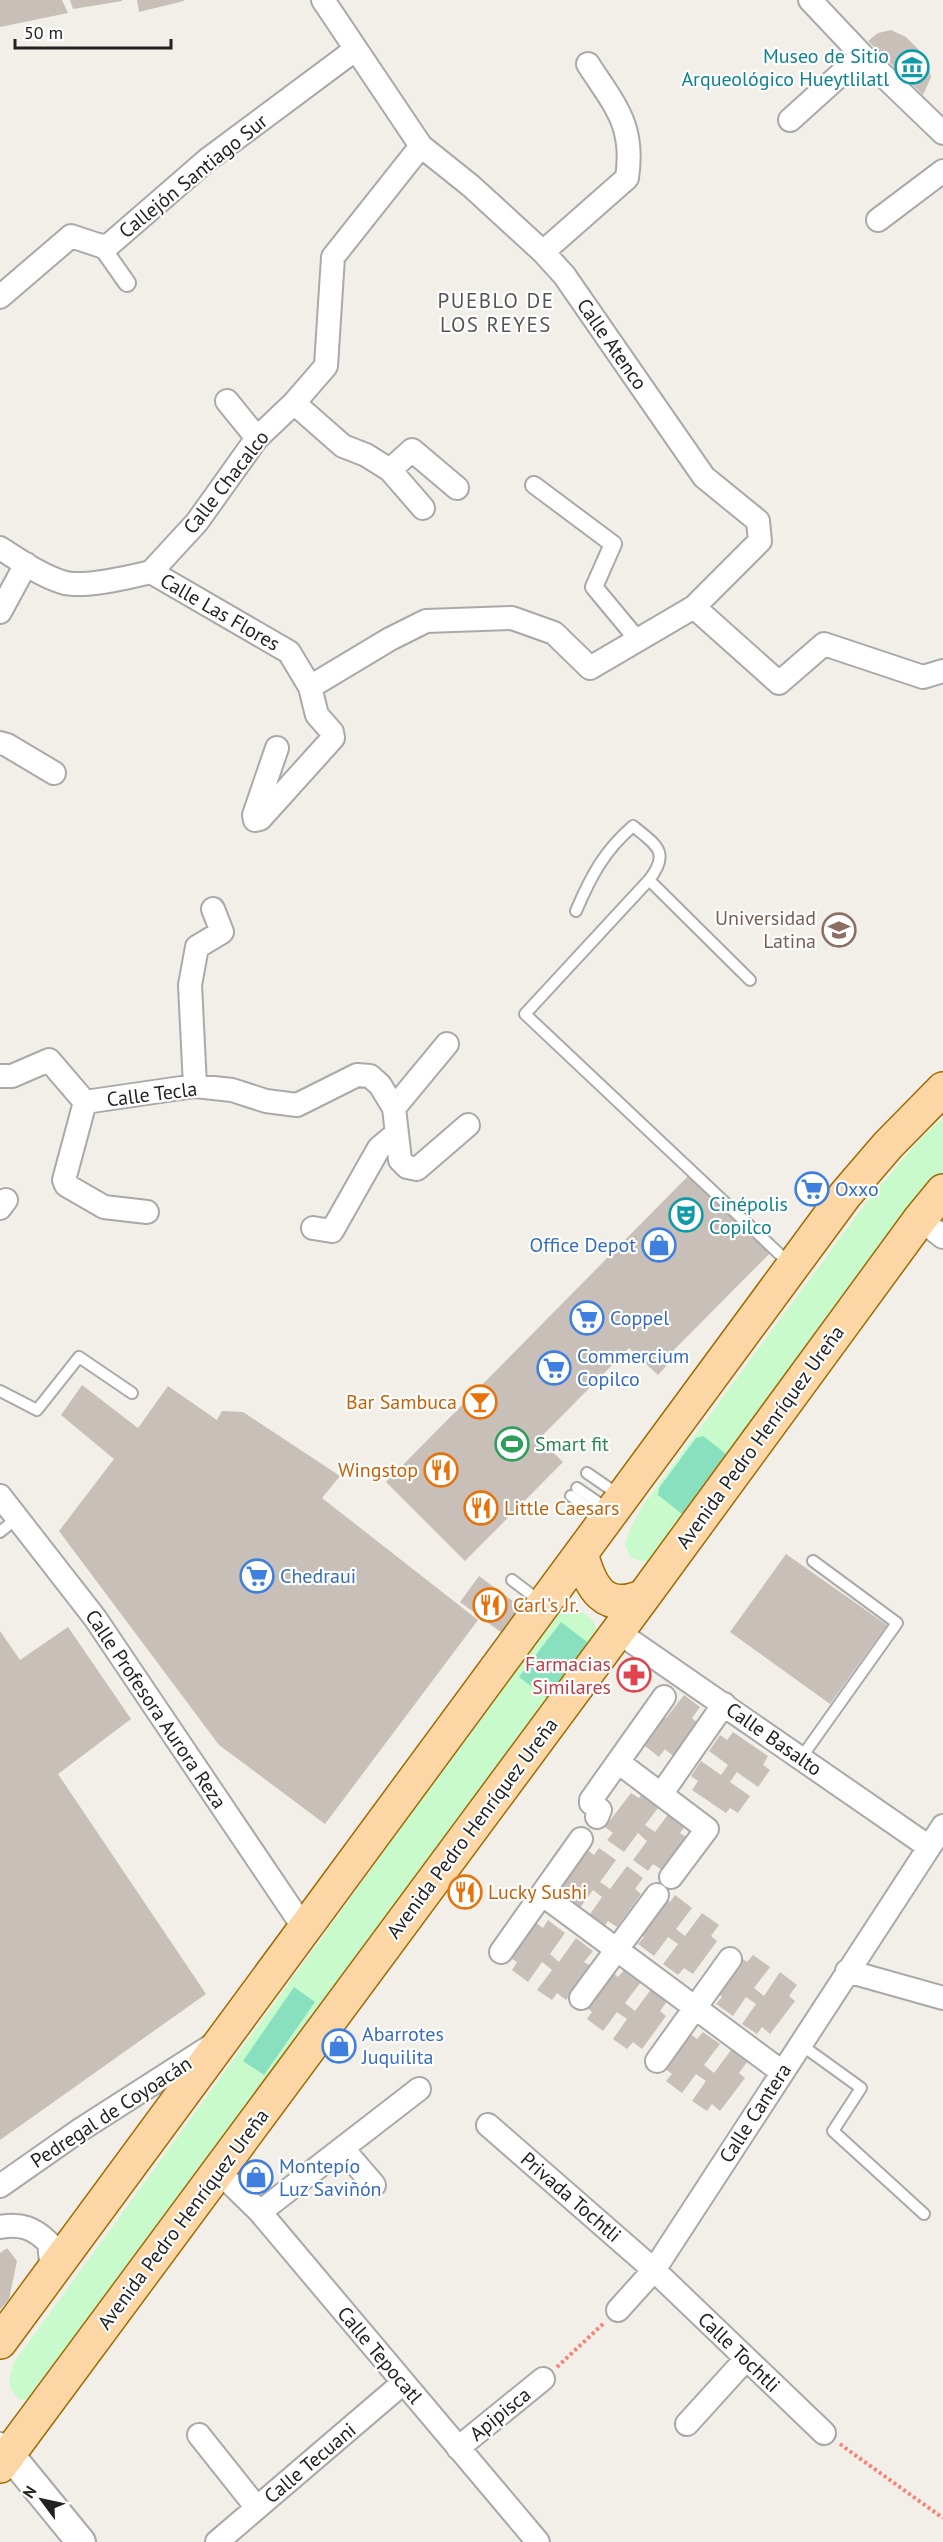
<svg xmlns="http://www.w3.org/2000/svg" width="943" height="2542" viewBox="0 0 943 2542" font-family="'PT Sans',sans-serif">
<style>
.park{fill:#c8facc}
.pitch{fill:#88e0be}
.building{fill:#c7bfb8}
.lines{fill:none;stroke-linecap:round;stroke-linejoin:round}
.service-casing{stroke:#a9a9a9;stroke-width:14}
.pedestrian-casing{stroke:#a9a9a9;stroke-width:20}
.minor-casing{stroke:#a9a9a9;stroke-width:26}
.tertiary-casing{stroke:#a9a9a9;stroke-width:32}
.primary-casing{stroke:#a06b00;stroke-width:36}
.path{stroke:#fa8072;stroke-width:4;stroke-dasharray:3 3;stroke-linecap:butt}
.service{stroke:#fff;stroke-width:10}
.pedestrian{stroke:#fff;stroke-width:16}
.minor{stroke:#fff;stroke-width:22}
.tertiary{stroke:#fff;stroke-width:28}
.primary{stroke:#fcd6a4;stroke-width:33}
.labels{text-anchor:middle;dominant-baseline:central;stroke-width:4.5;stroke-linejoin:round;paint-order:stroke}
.culture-label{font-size:20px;fill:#0d838f;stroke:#fff;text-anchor:end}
.street-label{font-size:20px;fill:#222;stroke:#fff}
.education-label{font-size:20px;fill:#785e54;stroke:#fff;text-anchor:end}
.shop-label{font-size:20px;fill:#366cbe;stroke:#fff;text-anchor:start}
.food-label{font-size:20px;fill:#c56008;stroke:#fff;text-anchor:start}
.leisure-label{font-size:20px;fill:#27864d;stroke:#fff;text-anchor:start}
.health-label{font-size:20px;fill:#be3a42;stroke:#fff;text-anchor:end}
.neighbourhood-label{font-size:21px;letter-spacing:1.5px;fill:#555;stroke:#fff}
</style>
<rect width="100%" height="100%" fill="#f2efe9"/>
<path class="park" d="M943,1118V1173L932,1184L653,1561H641L630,1557L625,1545L629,1531L644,1504L868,1200L921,1138Z
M566,1608C585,1610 597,1619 599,1638L33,2398L21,2400C5,2388 9,2378 15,2361L557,1613Z"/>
<path class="pitch" d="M703,1436L725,1453L727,1459L688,1512L682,1514L658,1495L659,1488L696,1438Z
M561,1622L591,1645L549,1700L519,1677Z
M294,1987L315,2002L264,2075L243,2061Z"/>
<path class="building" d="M0,0H62L68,13L0,27Z
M70,0H122V1L73,9Z
M137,0H184V1L139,12Z
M891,30L906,37L926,57L931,77L923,95L868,41L878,33Z
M697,1167L777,1246L667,1357L671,1361L658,1375L629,1348L539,1439L563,1462L465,1561L386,1482Z
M82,1385L138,1428L168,1386L217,1420L222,1411L243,1412L340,1476L322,1498L478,1620L325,1824L219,1745L59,1531L114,1459L61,1415Z
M786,1554L887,1625L830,1704L730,1632Z
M479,1576L521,1607L502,1633L460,1602Z
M68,1627L131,1719L58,1774L206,1994L0,2140V1631L20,1660Z
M684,1695L700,1707L692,1718L698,1723L673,1756L665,1749L659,1757L645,1746L660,1725L651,1719L657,1711L666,1718Z
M733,1732L768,1756L763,1765L770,1770L758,1787L737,1772L730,1782L750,1796L738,1813L730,1808L726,1813L692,1790L698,1781L691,1776L701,1761L721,1775L728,1765L709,1751L720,1735L727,1740Z
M644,1791L661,1804L645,1825L655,1832L672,1809L688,1821L680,1833L686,1837L662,1870L653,1864L648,1871L633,1860L647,1841L638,1833L624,1852L607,1840L613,1833L605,1827L631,1793L639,1798Z
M599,1848L616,1860L600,1882L610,1889L627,1866L643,1878L635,1889L641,1894L617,1927L608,1921L603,1928L588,1917L602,1897L593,1890L579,1909L563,1897L568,1890L560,1884L586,1849L594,1855Z
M675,1895L692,1908L676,1929L685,1936L702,1913L719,1925L711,1936L717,1941L693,1974L684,1968L678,1975L663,1964L678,1944L668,1937L654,1956L638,1944L644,1937L636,1932L662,1896L670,1902Z
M548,1920L565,1933L550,1954L559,1962L576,1938L593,1951L584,1962L591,1966L566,2000L557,1993L552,2000L537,1990L552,1970L542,1962L528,1982L512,1970L517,1962L509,1957L535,1922L543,1928Z
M753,1955L770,1967L754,1988L764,1996L780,1972L797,1985L789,1996L795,2001L770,2034L762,2027L757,2034L742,2024L756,2004L746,1997L733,2016L716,2004L722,1997L714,1991L739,1956L747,1962Z
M624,1970L641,1982L625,2003L635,2011L652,1988L668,2000L660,2011L666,2016L642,2049L633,2042L627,2049L613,2039L627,2019L617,2012L603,2031L587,2019L592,2012L585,2006L611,1971L618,1977Z
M703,2032L720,2044L704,2065L714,2073L731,2050L747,2062L739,2073L745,2078L720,2111L712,2104L707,2111L692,2101L706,2081L696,2074L682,2093L666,2081L672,2074L664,2068L689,2033L697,2039Z
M7,2248L17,2261L9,2299L0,2310V2253Z"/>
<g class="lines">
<defs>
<path id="service" d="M576,911C591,876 604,851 633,826C656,845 671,852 649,880
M750,980L649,880L525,1014L790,1264
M0,1391L37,1410L79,1357L132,1393
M587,1473L619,1495
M577,1488L609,1510
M571,1496L603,1518
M0,1532L17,1518
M512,1580L541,1602
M801,1758L897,1623L813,1561
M800,2044L861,2088L833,2131L924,2214"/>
<path id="pedestrian" d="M101,246L127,283
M534,485L613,544L594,587L638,640"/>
<path id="minor" d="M323,0L421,146L471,186L543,252L564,275L704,477L758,521L760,541L694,607
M810,0L862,55L943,133
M790,120L862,55
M878,220L943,171
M543,252L627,178C635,125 615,106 588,64
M0,297L71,236L101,246L109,245L207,160L356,49
M227,401L257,438
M294,403L343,446L366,455L390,470L423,508
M390,470L412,450L457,488
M0,548C19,560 40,575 62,582C83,589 130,577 151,572L289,652L310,687L390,639L426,621L512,618L554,633L590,668L694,607L779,683L824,644L923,677L943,671
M151,572L197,522L257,438L294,403L326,366L333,257L421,146
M0,612L26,564
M0,743L7,745L54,773
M277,748L254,815L255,820L260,819L333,738L332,732L317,715L310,687
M0,1076H12L49,1060L85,1102L195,1086L232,1090L266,1101L297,1105L357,1075L370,1076L380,1085L394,1108L400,1160L407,1167L417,1169L468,1125
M195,1086L190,985L197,947L222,932L213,909
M85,1102L64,1180L66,1185L104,1207L147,1212
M394,1108L447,1044
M0,1208L6,1200
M920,1219L943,1237
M313,1228L332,1231L379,1148L397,1133
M0,1496L95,1618L304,1928
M618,1632L929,1847
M618,1762L707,1829L671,1877
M662,1793L724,1704
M597,1817L600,1810L591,1803V1800L664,1697
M543,1895L782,2072
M501,1952L581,1839
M847,1971L943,1998
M581,1998L657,1895
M657,2061L730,1959
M488,2125L654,2270L824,2433
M343,2149L374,2185
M218,2171L260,2212L538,2542
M0,2186L80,2130L211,2046
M260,2212L419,2089
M0,2227C21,2223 34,2228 49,2243L52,2271
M618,2310L654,2270L943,1826
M687,2424L746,2359
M199,2435L257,2508
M458,2448L543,2379
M217,2542L403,2383"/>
<path id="tertiary" d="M0,2447L9,2454L81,2542"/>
<path id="primary" d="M581,1553C590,1587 604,1614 644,1596
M0,2342L845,1195L888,1145L943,1089
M0,2466L644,1596L920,1219L943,1191"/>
</defs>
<use href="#service" class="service-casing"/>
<use href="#pedestrian" class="pedestrian-casing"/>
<use href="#minor" class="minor-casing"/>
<use href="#tertiary" class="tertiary-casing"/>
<use href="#primary" class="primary-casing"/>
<path class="path" d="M557,2367L604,2323
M840,2444L943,2518"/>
<use href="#service" class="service"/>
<use href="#pedestrian" class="pedestrian"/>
<use href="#minor" class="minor"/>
<use href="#tertiary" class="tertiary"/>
<use href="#primary" class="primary"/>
</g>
<defs>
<symbol id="museum-ring" viewBox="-11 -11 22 22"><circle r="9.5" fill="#fff" stroke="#0f9aa8" stroke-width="1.5"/><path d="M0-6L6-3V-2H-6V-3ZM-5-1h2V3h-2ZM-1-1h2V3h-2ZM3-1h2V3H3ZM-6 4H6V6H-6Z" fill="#0f9aa8"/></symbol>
<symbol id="university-ring" viewBox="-11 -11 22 22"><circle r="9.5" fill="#fff" stroke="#8d6e63" stroke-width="1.5"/><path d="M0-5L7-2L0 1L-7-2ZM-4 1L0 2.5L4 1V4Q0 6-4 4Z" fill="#8d6e63"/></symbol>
<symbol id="supermarket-ring" viewBox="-11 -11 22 22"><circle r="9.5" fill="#fff" stroke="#3f7fe0" stroke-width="1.5"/><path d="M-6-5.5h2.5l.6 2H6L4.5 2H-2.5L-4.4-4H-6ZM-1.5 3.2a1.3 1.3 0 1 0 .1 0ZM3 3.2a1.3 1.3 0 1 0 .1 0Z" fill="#3f7fe0"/></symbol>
<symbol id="theatre-ring" viewBox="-11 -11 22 22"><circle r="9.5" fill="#fff" stroke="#0f9aa8" stroke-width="1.5"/><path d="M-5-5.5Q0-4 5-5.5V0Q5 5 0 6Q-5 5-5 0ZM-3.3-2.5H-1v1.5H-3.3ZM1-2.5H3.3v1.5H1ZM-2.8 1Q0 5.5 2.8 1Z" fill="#0f9aa8"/></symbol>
<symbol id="shop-ring" viewBox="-11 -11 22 22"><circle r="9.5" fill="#fff" stroke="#3f7fe0" stroke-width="1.5"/><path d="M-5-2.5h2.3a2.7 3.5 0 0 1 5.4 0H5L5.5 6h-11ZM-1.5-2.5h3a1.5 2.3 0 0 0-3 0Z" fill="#3f7fe0"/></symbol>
<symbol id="bar-ring" viewBox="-11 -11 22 22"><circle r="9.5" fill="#fff" stroke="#e8710a" stroke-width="1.5"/><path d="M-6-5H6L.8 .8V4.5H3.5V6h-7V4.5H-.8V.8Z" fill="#e8710a"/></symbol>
<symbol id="stadium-ring" viewBox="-11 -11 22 22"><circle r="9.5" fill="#fff" stroke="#2e9e5b" stroke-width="1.5"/><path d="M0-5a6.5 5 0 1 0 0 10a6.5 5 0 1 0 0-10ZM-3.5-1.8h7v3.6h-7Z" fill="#2e9e5b"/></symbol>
<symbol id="restaurant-ring" viewBox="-11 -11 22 22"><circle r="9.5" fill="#fff" stroke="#e8710a" stroke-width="1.5"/><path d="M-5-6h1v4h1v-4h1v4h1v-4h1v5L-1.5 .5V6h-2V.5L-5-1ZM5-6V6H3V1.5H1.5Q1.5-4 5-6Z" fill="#e8710a"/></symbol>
<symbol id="pharmacy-ring" viewBox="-11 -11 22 22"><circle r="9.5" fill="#fff" stroke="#e0444e" stroke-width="1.5"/><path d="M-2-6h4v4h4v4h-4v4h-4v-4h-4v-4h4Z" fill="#e0444e"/></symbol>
</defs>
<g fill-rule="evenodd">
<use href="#museum-ring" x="893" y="48" width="38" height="38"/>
<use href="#university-ring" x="820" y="911" width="38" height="38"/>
<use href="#supermarket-ring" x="793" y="1170" width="38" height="38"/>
<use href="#theatre-ring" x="667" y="1196" width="38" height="38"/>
<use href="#shop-ring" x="640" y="1226" width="38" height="38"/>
<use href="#supermarket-ring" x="568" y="1299" width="38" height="38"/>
<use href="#supermarket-ring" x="535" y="1349" width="38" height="38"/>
<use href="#bar-ring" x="461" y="1383" width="38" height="38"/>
<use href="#stadium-ring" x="493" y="1425" width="38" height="38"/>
<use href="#restaurant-ring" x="422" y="1451" width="38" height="38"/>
<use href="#restaurant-ring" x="462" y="1489" width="38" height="38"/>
<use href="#supermarket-ring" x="238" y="1557" width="38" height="38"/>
<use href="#restaurant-ring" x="471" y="1586" width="38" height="38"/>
<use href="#pharmacy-ring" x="615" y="1656" width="38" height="38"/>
<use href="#restaurant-ring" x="446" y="1873" width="38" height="38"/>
<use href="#shop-ring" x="320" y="2027" width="38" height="38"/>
<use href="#shop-ring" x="237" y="2158" width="38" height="38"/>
</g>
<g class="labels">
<g class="culture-label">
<text x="889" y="56">Museo de Sitio<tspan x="889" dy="23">Arqueológico Hueytlilatl</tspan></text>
<text x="709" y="1204" text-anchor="start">Cinépolis<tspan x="709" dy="23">Copilco</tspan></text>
</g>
<g class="street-label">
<text transform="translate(193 176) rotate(-39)">Callejón Santiago Sur</text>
<text transform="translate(612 344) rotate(55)">Calle Atenco</text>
<text transform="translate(226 482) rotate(-52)">Calle Chacalco</text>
<text transform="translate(220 612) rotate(30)">Calle Las Flores</text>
<text transform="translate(152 1094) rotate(-7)">Calle Tecla</text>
<text transform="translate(760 1437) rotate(-54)">Avenida Pedro Henríquez Ureña</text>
<text transform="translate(156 1709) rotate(56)">Calle Profesora Aurora Reza</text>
<text transform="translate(774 1739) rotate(35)">Calle Basalto</text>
<text transform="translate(472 1828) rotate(-53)">Avenida Pedro Henríquez Ureña</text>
<text transform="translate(111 2112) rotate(-33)">Pedregal de Coyoacán</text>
<text transform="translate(755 2113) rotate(-57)">Calle Cantera</text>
<text transform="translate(571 2197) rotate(41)">Privada Tochtli</text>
<text transform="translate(183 2219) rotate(-53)">Avenida Pedro Henríquez Ureña</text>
<text transform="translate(739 2352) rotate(44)">Calle Tochtli</text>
<text transform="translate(380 2355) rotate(50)">Calle Tepocatl</text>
<text transform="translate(500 2414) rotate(-39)">Apipisca</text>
<text transform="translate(310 2463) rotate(-40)">Calle Tecuani</text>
</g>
<g class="education-label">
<text x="816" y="918">Universidad<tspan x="816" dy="23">Latina</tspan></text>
</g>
<g class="shop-label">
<text x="835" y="1189">Oxxo</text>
<text x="636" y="1245" text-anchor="end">Office Depot</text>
<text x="610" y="1318">Coppel</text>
<text x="577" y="1356">Commercium<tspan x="577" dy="23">Copilco</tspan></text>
<text x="280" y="1576">Chedraui</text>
<text x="362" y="2034">Abarrotes<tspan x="362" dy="23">Juquilita</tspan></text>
<text x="279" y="2166">Montepío<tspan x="279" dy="23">Luz Saviñón</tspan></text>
</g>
<g class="food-label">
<text x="457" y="1402" text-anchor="end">Bar Sambuca</text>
<text x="418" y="1470" text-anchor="end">Wingstop</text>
<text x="504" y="1508">Little Caesars</text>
<text x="513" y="1605">Carl's Jr.</text>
<text x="488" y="1892">Lucky Sushi</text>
</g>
<g class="leisure-label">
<text x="535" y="1444">Smart fit</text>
</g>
<g class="health-label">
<text x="611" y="1664">Farmacias<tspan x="611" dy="23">Similares</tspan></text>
</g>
<g class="neighbourhood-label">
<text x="496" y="300">PUEBLO DE<tspan x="496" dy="24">LOS REYES</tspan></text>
</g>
</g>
<g transform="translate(42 2500) rotate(303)" stroke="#ffffff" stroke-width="4.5" paint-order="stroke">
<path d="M0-4.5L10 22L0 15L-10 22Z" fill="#222222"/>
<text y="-9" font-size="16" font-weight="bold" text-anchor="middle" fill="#222222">N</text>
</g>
<path d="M15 39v9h156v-9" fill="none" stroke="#222222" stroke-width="3"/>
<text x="24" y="39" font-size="18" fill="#222222" stroke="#ffffff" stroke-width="4.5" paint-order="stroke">50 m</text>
</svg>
